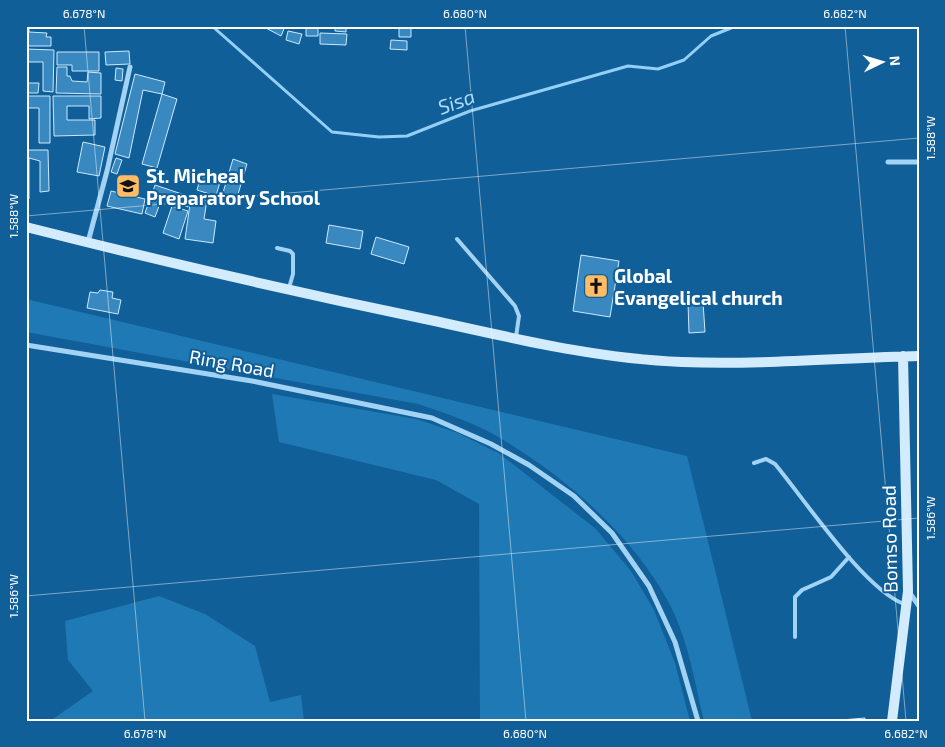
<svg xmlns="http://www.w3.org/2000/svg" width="945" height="747" viewBox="0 0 945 747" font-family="'Exo 2',sans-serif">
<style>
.green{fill:#1f79b5}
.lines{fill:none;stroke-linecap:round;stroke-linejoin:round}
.stream{stroke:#93d0f7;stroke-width:3}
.building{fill:#3989c0;stroke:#cae9fe}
.lane{stroke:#a2d3f4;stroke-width:4}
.street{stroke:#a2d3f4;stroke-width:5}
.secondary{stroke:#d2ebfd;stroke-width:10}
.ticks{fill:none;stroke:#fff;stroke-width:1;stroke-opacity:0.45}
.labels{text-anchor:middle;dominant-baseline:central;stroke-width:4;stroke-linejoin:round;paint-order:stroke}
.poi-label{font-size:19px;font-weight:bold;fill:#fff;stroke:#115f98;text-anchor:start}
.street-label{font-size:19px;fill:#fff;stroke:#115f98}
.water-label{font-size:20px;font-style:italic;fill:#aedcfb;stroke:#115f98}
.neatline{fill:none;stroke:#fff;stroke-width:2}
.ticks-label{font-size:12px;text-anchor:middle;fill:#fff}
</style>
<rect width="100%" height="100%" fill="#115f98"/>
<path class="green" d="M26,299L687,456L752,721H704C695,683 688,640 670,605C635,538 569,480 505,441C479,424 447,414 418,404L26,332Z
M272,394L416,419L458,433L500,454L596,529L631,571L654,610L675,663L690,721H480L479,504L436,480L279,442Z
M159,596L205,614L255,646L270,702L301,695L304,721H50L93,691L68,660L65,621Z"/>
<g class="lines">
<path class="stream" d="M212,26L332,132L379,137L407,136L470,111L628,66L658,69L684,60L711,36L736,26"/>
</g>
<path class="building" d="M26,26H29V32L47,33L46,37H51V46H26Z
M262,26H277L284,29L281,36Z
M306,26H318V36H306Z
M335,26H346V32L335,31Z
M399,26H411V37H399Z
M288,31L302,34L299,44L286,40Z
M320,33L347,34L346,45L320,44Z
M391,40L407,41V50L390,49Z
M26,49L54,50L53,92L43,91V62H26Z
M129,51L130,64L106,65L105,52Z
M57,52H99V71H72V65H57Z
M57,67H67V76H70L72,81L87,82L88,72L101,73V94L56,93Z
M116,68L123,69L122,81L115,80Z
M135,74L165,82L162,94L143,90L129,158L115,154Z
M26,83H39L38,93H26Z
M162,94L177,99L157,168L142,164Z
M26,96H50V143H39V108H26Z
M53,96H101V118L89,119V106H67V120H95V135L54,136Z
M83,142L105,147L99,176L77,172Z
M26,150H48L49,191L40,192V161L29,158V199H26Z
M116,158L122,160L117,174L111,172Z
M233,159L247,164L236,201L222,196Z
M209,171L222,175L216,196L197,190L201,176L208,178Z
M155,185L191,197L188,207L162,198L155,217L145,213Z
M111,191L145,199L142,214L107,206Z
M191,197L207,200L204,219L216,221L213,243L185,239Z
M172,206L188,211L179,239L163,233Z
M329,225L363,231L360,249L326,243Z
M376,237L409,247L404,264L371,254Z
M581,255L619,261L610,317L573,311Z
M100,290L113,292L112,298L121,300L118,314L87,308L90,292L98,293Z
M703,302L705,332L689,333L688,303Z
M865,718V721H841V720Z"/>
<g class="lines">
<path class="lane" d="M457,239L515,306L519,316L516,337
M277,248L290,251L293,254V274L289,288
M754,463L766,459L775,464C805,500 864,589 904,604
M795,637V597L802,590L831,577L849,557"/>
<path class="street" d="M888,162H919
M88,242L107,171L130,67
M26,345L252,381L432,418L491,444L529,465L574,496L612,533L649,586L675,642L698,721
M909,592L919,606"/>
<path class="secondary" d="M26,227C160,261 295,292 430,320C513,338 597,359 682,362C761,365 840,358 919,356
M892,721L908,591L903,356"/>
</g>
<path class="ticks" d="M84,26L145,721M465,26L526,721M845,26L906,721M26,216L919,138M26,596L919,518"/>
<defs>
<symbol id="school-square" viewBox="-11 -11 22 22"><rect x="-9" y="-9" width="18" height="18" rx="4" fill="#ffbc65" stroke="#115f98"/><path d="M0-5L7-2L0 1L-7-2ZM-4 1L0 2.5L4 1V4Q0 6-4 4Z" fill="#111"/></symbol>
<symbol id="church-square" viewBox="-11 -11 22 22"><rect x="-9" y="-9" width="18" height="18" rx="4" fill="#ffbc65" stroke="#115f98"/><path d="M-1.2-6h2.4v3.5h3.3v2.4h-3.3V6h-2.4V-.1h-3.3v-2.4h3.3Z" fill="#111"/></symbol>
</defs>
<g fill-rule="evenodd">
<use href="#school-square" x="114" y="172" width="28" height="28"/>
<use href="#church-square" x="582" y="272" width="28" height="28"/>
</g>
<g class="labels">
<g class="poi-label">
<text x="146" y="175">St. Micheal<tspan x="146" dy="22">Preparatory School</tspan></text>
<text x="614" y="275">Global<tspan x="614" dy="22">Evangelical church</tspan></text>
</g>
<g class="street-label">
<text transform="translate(232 363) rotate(10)">Ring Road</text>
<text transform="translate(889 539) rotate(-91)">Bomso Road</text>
</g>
<g class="water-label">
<text transform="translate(456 101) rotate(-20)">Sisa</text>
</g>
</g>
<rect width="945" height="747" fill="none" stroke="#115f98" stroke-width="55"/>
<g transform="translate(882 62) rotate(85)" stroke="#115f98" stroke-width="4" paint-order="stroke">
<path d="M0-4L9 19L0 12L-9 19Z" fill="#ffffff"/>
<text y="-8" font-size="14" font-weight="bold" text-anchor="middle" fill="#ffffff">N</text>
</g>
<rect x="28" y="28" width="890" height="692" class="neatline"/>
<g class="ticks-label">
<text x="84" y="18">6.678°N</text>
<text x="465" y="18">6.680°N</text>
<text x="845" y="18">6.682°N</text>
<text transform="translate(931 138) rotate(-90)" y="4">1.588°W</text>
<text transform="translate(14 216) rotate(-90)" y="4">1.588°W</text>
<text transform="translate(931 518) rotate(-90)" y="4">1.586°W</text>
<text transform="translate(14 596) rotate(-90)" y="4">1.586°W</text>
<text x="145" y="738">6.678°N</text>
<text x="525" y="738">6.680°N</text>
<text x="906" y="738">6.682°N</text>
</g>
</svg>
